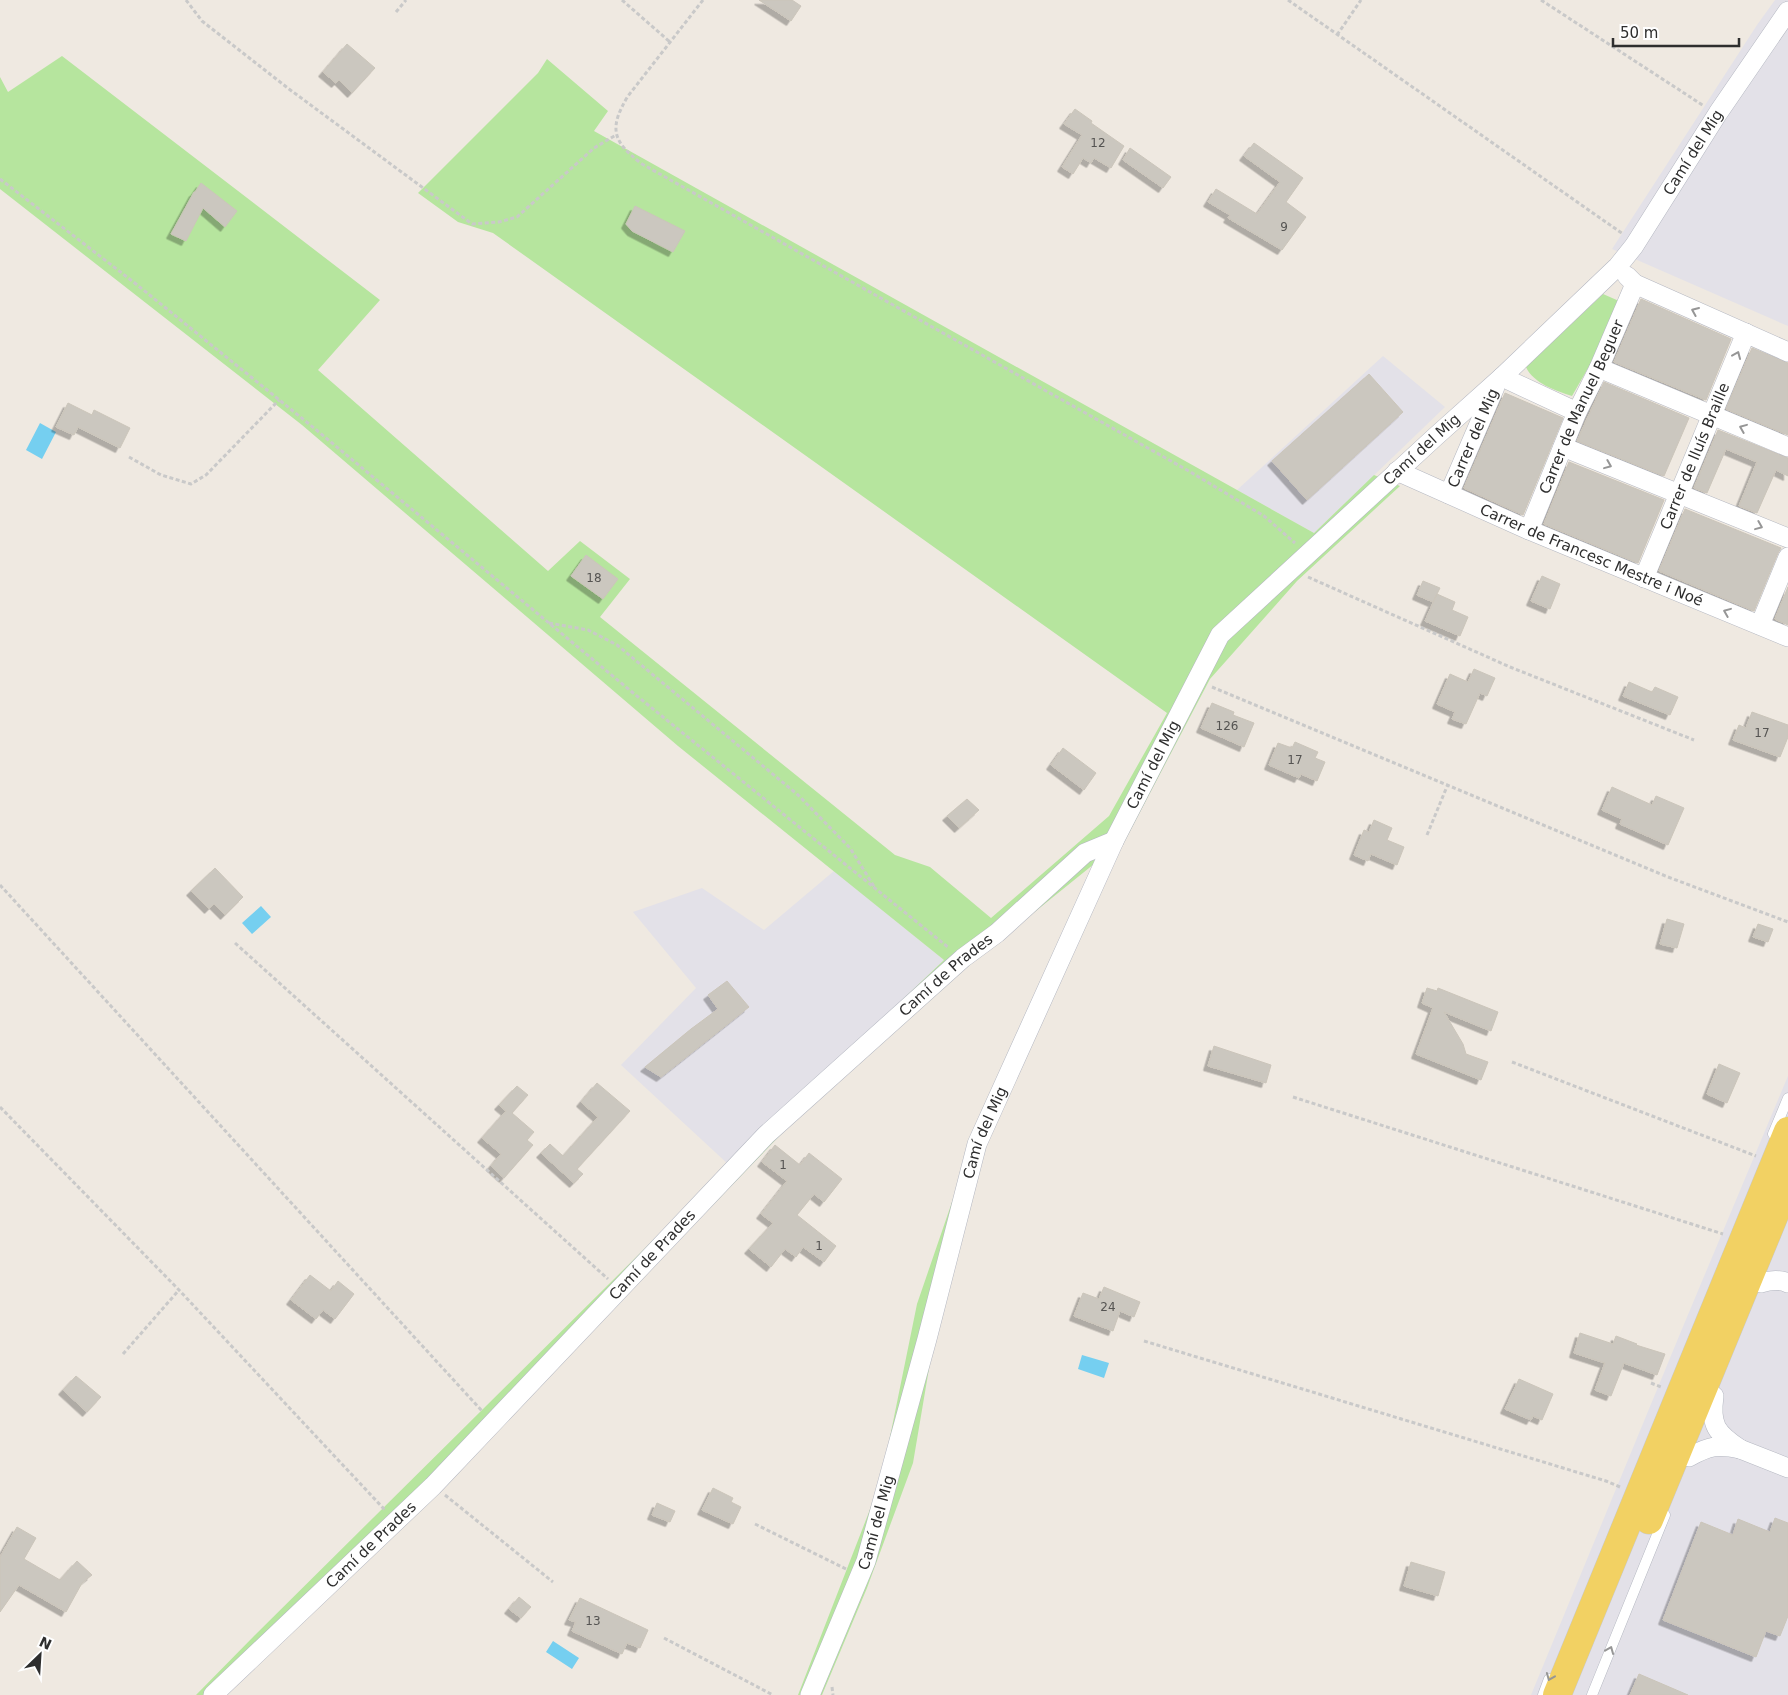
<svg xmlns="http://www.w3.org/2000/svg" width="1788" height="1695" viewBox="0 0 1788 1695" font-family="'DejaVu Sans',sans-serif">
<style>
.industrial{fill:#e3e1e8}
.green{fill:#b6e59e}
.water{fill:#75cff0}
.building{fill:#cbc7bf;stroke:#cbc5ba;filter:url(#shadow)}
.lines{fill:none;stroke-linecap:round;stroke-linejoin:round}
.lane-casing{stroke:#b4b7c1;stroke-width:11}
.street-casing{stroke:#b4b7c1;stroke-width:20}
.primary-casing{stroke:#c9c9c9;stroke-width:29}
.path{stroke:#c9c9c9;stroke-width:3;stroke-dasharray:4 2.5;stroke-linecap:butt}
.lane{stroke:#fff;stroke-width:10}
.street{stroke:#fff;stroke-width:19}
.primary{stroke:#f2d163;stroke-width:28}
.oneway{stroke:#969696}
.labels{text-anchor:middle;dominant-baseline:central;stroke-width:5;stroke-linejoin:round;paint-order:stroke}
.number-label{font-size:12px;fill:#555452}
.street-label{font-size:15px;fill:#2e2e2e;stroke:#fff}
</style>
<defs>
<filter id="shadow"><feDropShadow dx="-4.5" dy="4.5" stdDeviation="0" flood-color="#0004"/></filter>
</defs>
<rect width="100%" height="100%" fill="#efe9e1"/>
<path class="industrial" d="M1775,0H1788V326L1612,249L1757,25Z
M1383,356L1445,407L1314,533L1237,490Z
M834,871L944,960L729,1165L621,1065L696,988L633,912L702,888L764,930Z
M1788,1076V1695H1531L1682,1329Z"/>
<path class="green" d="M62,56L380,300L318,370L548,571L580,541L630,579L600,617L895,855L930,867L991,918L1109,816L1167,713L493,233L458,222L418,193L538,73L547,59L608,111L594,131L1314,533L1374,475L1400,486L1297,581L1210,679L1110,869L985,1147L933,1345L913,1463L867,1588L822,1695H798L881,1481L917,1304L975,1135L1094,864L974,961L790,1125L621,1300L224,1695H196L254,1636L729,1165L944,960L678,746L302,425L0,189V77L8,92Z
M1603,294L1619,301L1595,356L1572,396C1556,391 1533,383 1526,367Z"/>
<path class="water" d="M40,423L56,432L42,459L26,450Z
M261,906L271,917L252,934L242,923Z
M1082,1355L1109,1363L1104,1378L1078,1369Z
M553,1641L579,1658L572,1669L546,1652Z"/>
<path class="building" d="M759,0H792L801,6L791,21Z
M347,44L375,68L352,93L339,80L336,83L323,72Z
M1075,109L1092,121L1091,123L1124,146L1111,168L1094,158L1091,163L1083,158L1073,174L1062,167L1082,135L1064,124Z
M1254,143L1303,178L1286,202L1306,217L1282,250L1228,218L1230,215L1208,202L1216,189L1257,214L1280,182L1244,156Z
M1130,148L1171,177L1163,188L1123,160Z
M201,183L237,211L225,227L203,208L186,241L171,234L194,192H195Z
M635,206L685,231L673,252L632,231L626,224Z
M1641,299L1731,339L1706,400L1614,362Z
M1752,348L1788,363V435L1726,409Z
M1369,374L1403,412L1307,500L1272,461Z
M1604,382L1689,418L1664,476L1577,441Z
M1505,393L1563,418L1523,515L1464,488Z
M68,403L92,415L94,410L130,428L120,448L78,427L74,435L56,427Z
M1718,430L1788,458V476L1776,470L1757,513L1739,506L1757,462L1726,449L1707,493L1694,488Z
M1569,462L1664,500L1638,563L1544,524Z
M1685,509L1781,548L1778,553L1754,611L1659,571Z
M586,555L618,579L603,599L571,576Z
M1542,576L1560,584L1550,609L1531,601Z
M1423,581L1440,588L1433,602L1417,595Z
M1788,587V625L1775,619Z
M1437,594L1455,602L1452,610L1468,617L1460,636L1425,621Z
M1474,669L1495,678L1487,696L1480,693L1466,724L1452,719L1455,712L1437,704L1450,674L1468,682Z
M1629,682L1652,692L1655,687L1678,697L1670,715L1623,696Z
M1212,703L1234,712L1233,715L1254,723L1244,747L1201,728Z
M1752,712L1788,725V737L1780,757L1733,740L1739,725L1746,728Z
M1295,742L1318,752L1315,758L1325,762L1317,781L1301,774L1299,778L1269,765L1278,743L1292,748Z
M1063,748L1096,773L1084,790L1051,765Z
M1612,787L1652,805L1656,796L1684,808L1668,845L1620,824L1622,819L1602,810Z
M967,799L979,810L959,828L947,816Z
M1374,820L1392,828L1387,840L1404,847L1397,865L1371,854L1368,861L1354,855L1364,830L1369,832Z
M215,868L243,897L225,915L214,904L209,909L191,891Z
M1667,919L1684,924L1677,948L1660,944Z
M1758,924L1773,929L1768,942L1753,937Z
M727,981L749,1007L661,1077L645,1067L691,1029L718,1009L708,995Z
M1427,988L1437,991L1438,988L1498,1012L1491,1031L1444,1012L1463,1044L1466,1054L1488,1062L1481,1080L1416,1054L1433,1008L1422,1003Z
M1214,1046L1271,1065L1266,1083L1208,1066Z
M1719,1064L1740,1073L1727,1103L1707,1094Z
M597,1083L630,1111L577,1169L583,1174L574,1183L541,1153L550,1144L563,1156L598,1117L581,1102Z
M517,1086L528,1095L512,1113L534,1132L527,1140L533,1145L504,1178L491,1166L501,1154L482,1138L506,1111L499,1105Z
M775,1145L800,1165L809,1153L842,1179L824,1202L814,1194L797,1215L836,1246L824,1262L803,1247L796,1257L785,1249L771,1267L749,1249L773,1223L761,1214L787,1181L762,1162Z
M310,1275L331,1291L338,1281L354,1294L335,1319L323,1310L316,1319L291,1300Z
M1104,1287L1140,1302L1134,1317L1120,1311L1113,1331L1074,1316L1083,1293L1099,1299Z
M1580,1333L1613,1344L1616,1336L1637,1344L1636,1345L1665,1354L1657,1375L1624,1363L1611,1396L1595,1390L1605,1363L1574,1353Z
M76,1376L101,1397L87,1412L63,1390Z
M1519,1379L1553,1394L1542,1420L1533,1416L1531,1420L1505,1409Z
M713,1488L733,1498L731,1502L741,1507L733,1524L702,1510Z
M657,1503L675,1511L670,1522L652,1515Z
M1775,1518L1788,1523V1616L1780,1636L1766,1631L1756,1657L1663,1620L1701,1522L1733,1535L1738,1519L1770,1532Z
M17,1527L36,1538L24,1559L60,1580L77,1561L92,1575L82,1583L66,1612L19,1585L0,1612V1557Z
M1411,1562L1445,1572L1438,1596L1404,1586Z
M519,1597L531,1607L521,1618L509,1609Z
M580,1598L648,1630L640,1648L627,1643L622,1654L572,1631L576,1622L569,1620Z
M1639,1674L1688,1695H1630Z"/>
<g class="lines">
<defs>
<path id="lane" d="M1773,1134L1788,1098
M1543,1695L1549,1679
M1592,1695L1665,1515"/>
<g id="street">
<path d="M1627,276L1635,284L1788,352"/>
<path d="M1599,368L1788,447"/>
<path d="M1502,377L1577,412"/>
<path d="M1563,447L1788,538"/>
<path id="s1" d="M1397,471L1529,530L1788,637"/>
<path id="s2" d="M1449,494L1495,387"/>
<path id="s3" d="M1529,530L1577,412L1599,368L1635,284"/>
<path id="s4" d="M1644,578L1746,333"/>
<path d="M1760,625L1788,557"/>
<path d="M1761,1283C1770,1280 1779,1279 1788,1283"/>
<path d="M1740,1449L1788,1468"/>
<path d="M1689,1457C1709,1446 1718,1444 1740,1449C1716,1433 1710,1425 1714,1396"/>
<path id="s5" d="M213,1695L433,1486L766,1135L963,958L997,933L1085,853L1114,841"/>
<path id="s6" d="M810,1695L866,1561L927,1339L977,1144L1114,841L1220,635L1435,437L1502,377L1618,266L1634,246L1718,113L1788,11"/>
</g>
<path id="primary" d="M1649,1520L1788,1182
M1557,1695L1788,1131"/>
</defs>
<use href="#lane" class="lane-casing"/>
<use href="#street" class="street-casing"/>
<use href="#primary" class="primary-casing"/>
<path class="path" d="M186,0L202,21L289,89L472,224L499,222L517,217L594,148L616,135
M622,0L670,42
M703,0L628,96C608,129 613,142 642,164L1187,470L1264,516L1295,543
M1288,0L1623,234
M1541,0L1704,106
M396,12L406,0
M1337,35L1361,0
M0,179L136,284L314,428L632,692L949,948
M129,457L161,475L191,484L206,475L279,400
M1308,577L1510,667L1694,740
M549,623L588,630L617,645L798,795L850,848L875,888
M1212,687L1668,877L1788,922
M1427,835L1448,784
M0,885L482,1411
M235,943L608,1279
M1512,1062L1756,1156
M1293,1097L1723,1234
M0,1107L179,1290L385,1510
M1144,1341L1606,1481L1620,1487
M123,1354L179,1290
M1651,1383L1661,1387
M445,1495L553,1582
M755,1524L846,1569
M664,1638L773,1695
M832,1687L833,1695"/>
<use href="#lane" class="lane"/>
<use href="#street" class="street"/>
<use href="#primary" class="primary"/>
</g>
<defs><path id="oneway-chevron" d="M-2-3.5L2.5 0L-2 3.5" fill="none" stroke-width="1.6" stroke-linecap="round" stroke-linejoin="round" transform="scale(1.25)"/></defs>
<g class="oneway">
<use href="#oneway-chevron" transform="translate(1695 311) rotate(-157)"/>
<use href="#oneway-chevron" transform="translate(1737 355) rotate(-67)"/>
<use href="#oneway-chevron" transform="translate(1743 428) rotate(-158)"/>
<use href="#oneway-chevron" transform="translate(1608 465) rotate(22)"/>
<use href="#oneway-chevron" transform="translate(1759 526) rotate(22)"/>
<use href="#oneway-chevron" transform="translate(1727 612) rotate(-158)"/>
<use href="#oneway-chevron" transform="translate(1610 1650) rotate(-68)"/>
<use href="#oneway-chevron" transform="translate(1550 1677) rotate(112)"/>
</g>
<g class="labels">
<g class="number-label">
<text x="1098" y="143">12</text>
<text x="1284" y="227">9</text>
<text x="594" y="578">18</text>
<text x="1227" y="726">126</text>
<text x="1762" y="733">17</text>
<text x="1295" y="760">17</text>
<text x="783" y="1165">1</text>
<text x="819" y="1246">1</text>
<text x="1108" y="1307">24</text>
<text x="593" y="1621">13</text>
</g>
<g class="street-label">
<text stroke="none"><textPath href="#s6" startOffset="1820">Camí del Mig</textPath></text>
<text stroke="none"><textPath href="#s3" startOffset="134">Carrer de Manuel Beguer</textPath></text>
<text stroke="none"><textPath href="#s2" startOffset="61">Carrer del Mig</textPath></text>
<text stroke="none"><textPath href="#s6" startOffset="1415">Camí del Mig</textPath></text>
<text stroke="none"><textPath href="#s4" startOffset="132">Carrer de lluís Braille</textPath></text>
<text stroke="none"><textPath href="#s1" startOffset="212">Carrer de Francesc Mestre i Noé</textPath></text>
<text stroke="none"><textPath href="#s6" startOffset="995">Camí del Mig</textPath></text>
<text stroke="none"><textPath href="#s5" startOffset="1028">Camí de Prades</textPath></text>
<text stroke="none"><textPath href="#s6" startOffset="590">Camí del Mig</textPath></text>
<text stroke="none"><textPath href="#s5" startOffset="622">Camí de Prades</textPath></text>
<text stroke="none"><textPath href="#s6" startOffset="185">Camí del Mig</textPath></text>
<text stroke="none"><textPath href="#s5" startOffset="218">Camí de Prades</textPath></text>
</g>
</g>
<g transform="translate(40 1655) rotate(25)" stroke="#ffffff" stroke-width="4" paint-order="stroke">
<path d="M0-4L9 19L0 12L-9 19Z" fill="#2e2e2e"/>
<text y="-8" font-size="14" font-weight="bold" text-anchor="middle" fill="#2e2e2e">N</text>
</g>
<path d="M1613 38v8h126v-8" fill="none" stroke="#2e2e2e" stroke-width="2.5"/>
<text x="1620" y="38" font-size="15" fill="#2e2e2e" stroke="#ffffff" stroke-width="4" paint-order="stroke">50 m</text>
</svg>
